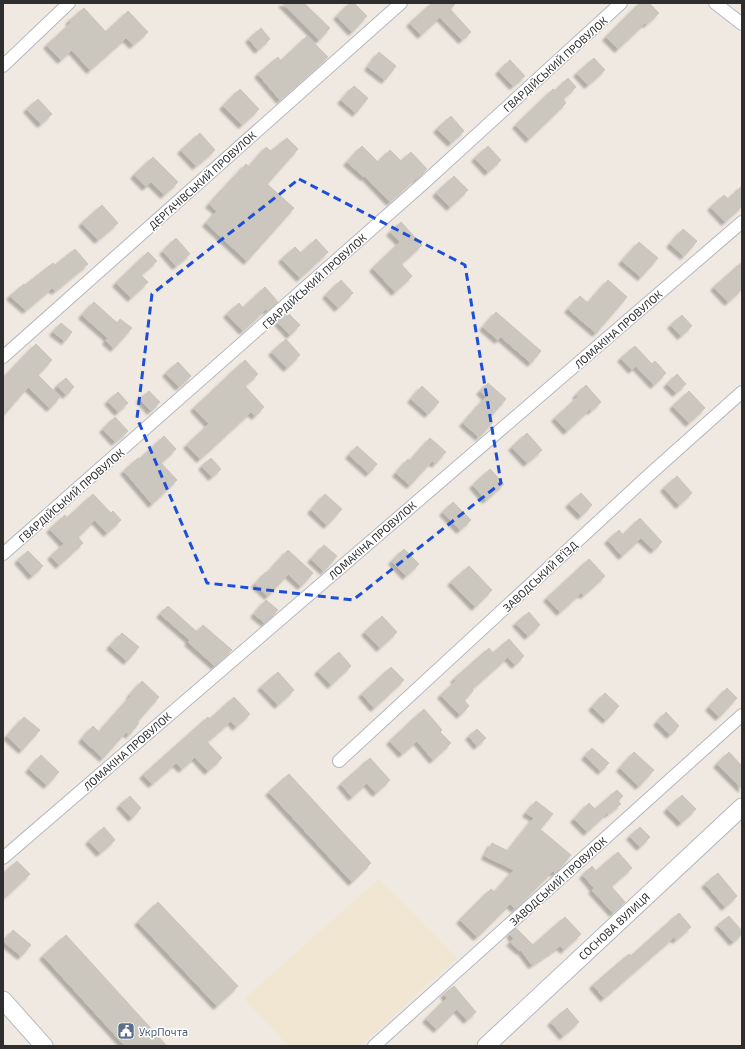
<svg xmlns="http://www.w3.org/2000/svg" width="745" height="1049" viewBox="0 0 745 1049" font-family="'Exo 2',sans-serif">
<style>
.education{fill:#f0e6d1}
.building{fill:#cbc7bf;stroke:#cbc5ba;filter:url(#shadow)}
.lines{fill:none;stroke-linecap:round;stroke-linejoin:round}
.street-casing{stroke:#b4b7c1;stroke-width:14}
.secondary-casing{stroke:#b4b7c1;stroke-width:19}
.street{stroke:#fff;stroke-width:12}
.secondary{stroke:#fff;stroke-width:17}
.marked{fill:none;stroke:#1d4ed8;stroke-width:3;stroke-dasharray:8 5;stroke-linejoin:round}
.labels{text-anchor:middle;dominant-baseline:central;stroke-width:3;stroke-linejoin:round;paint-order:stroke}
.street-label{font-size:11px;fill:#2e2e2e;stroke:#fff}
.service-label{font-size:11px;fill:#4e5e75;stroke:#fff;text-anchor:start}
</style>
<defs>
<filter id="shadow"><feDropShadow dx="-3.5" dy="3.5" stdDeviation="1" flood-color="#0004"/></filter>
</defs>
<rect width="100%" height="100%" fill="#efe9e1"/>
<path class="education" d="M379,879L457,958L360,1046H289L244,999Z"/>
<path class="building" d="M282,3H304L330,28L319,40Z
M350,3H354L367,16L352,32L337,16Z
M432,3H456L450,9L471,32L462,40L440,17L421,35L410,23Z
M640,3H649L659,13L647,24L645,23L618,49L606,37Z
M84,8L106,32L128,11L148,32L133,45L126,38L90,70L72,50L61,60L47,45L71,23L69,21Z
M261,28L270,39L258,50L249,39Z
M307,36L328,57L280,100L258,74L278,57L281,61Z
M379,52L396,66L385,80L368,67Z
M594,58L605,70L588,85L577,73Z
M510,60L525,76L513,86L499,71Z
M568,78L576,87L563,99L566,103L529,139L516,125L553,89L555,91Z
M354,86L368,98L356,113L341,100Z
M240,89L259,109L242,125L223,106Z
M38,99L52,114L41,124L27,109Z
M451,116L464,131L451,143L437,129Z
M200,133L215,150L196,166L181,150Z
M287,138L298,149L267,184L294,208L247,261L206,223L217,211L209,204L246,164L249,167L266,147L271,151Z
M362,146L378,162L390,150L401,161L411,152L427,169L417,179L416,178L390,202L365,176L364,177L347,162Z
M488,146L501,160L488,172L475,158Z
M153,157L178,182L164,195L151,182L146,187L134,175Z
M454,176L468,190L450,207L436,193Z
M742,186V206L725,222L711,207L724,195L728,199Z
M102,205L118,223L98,240L82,223Z
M401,222L422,245L401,264L412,276L395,292L373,268L400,242L390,232Z
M683,229L697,241L684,256L670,244Z
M176,238L190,254L176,266L163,251Z
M316,239L328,252L300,278L282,259L295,247L301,253Z
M639,242L658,258L641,277L622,261Z
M75,249L88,264L55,291L52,288L26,310L10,296L24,284L25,285L53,263L55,265Z
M148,252L157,261L141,275L148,282L131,298L116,283Z
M742,262V289L728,302L714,287Z
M341,280L353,293L338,308L326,295Z
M608,280L627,297L596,333L568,309L580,296L588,303Z
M265,287L278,302L268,311L266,309L243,331L227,314L239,303L243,308Z
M94,302L117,323L120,319L132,328L114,348L106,341L108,338L82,315Z
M496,312L541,351L531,363L501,337L498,340L483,327Z
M288,313L300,325L290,335L278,322Z
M682,315L692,326L681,336L671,325Z
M61,323L72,332L65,341L53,332Z
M286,339L300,355L287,368L272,352Z
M36,344L52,360L38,375L60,397L50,408L28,387L3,416V378Z
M635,346L652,364L655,361L666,373L654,385L636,366L632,370L621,358Z
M245,360L258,374L245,386L264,407L255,416L251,412L200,459L187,445L209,424L194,408Z
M178,362L191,376L179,387L166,373Z
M677,374L686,384L676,393L667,384Z
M66,378L74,387L66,395L57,386Z
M488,383L506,399L489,418L493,422L479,437L463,423L486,397L480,391Z
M586,385L601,402L591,411L590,409L567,431L555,418L578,397L576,395Z
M422,386L439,402L428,414L411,399Z
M149,391L160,402L151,411L140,399Z
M689,391L705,408L689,423L673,406Z
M118,392L128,403L118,412L108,401Z
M115,417L128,431L115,442L103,429Z
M527,433L542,450L527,463L512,447Z
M164,436L176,449L161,463L177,480L152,504L124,471L138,458L140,459Z
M430,438L446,452L435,464L432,461L410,485L396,473L408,459L410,461Z
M357,446L377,464L369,473L349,455Z
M211,458L221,469L212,477L202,466Z
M490,469L504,484L486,500L473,485Z
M677,476L692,493L679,505L664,488Z
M581,493L592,505L581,516L569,504Z
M93,494L111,513L113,511L121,520L107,533L95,520L78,537L83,543L59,565L51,556L64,544L50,529L65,515L67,518Z
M325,494L342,509L327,525L311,510Z
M453,502L471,520L460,530L443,512Z
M640,518L662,542L654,550L641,538L622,556L608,540L619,530L623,535Z
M324,545L337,556L324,571L311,559Z
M404,549L419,564L406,576L392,561Z
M288,550L313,573L301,586L288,574L268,596L255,584L266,572L267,573Z
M28,551L43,566L32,576L18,560Z
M589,559L605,576L584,595L581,593L560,612L547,598Z
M469,566L492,590L475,607L451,582Z
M266,600L278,610L265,623L254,614Z
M168,606L197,632L203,625L232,650L215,666L188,642L190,640L160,614Z
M529,612L540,625L528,636L516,623Z
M382,616L397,632L380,648L365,632Z
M122,633L139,647L127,661L110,646Z
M509,639L524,656L515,665L508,657L472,689L473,691L464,700L469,706L460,715L441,695L456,681L454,679L489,648L493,653Z
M339,652L351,666L331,685L318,671Z
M391,667L404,680L374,708L362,694Z
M278,672L294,690L278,705L261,687Z
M142,681L159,697L137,722L139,723L129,735L126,732L103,758L82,739L93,726L99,732L131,696L130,695Z
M727,688L737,698L719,717L709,707Z
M605,693L619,706L606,720L592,707Z
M234,697L250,714L236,727L231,721L207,742L222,758L208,771L195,757L182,769L176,763L152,784L143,775L208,717L210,719Z
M424,709L442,730L440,732L451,743L433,760L417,741L402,754L390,741Z
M666,712L679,726L670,735L657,722Z
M24,717L40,730L22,750L7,736Z
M477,729L486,738L477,746L469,736Z
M592,748L609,763L601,771L585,756Z
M634,752L654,770L639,786L620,768Z
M729,752L742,766V789L717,764Z
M41,755L59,772L47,785L29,769Z
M370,758L390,780L376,793L367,783L352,797L341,784Z
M289,774L371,863L352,882L269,792Z
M617,790L623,796L618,801L621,804L608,814L607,813L587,832L574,819L589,803L595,809Z
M682,795L696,809L681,823L667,809Z
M130,796L141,808L132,818L120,805Z
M536,801L553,814L540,829L571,855L557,872L555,873L553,871L515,909L510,904L477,937L460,920L491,889L495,892L514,870L485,856L492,843L508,851L534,818L526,813Z
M104,827L115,840L100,853L89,841Z
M640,827L650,837L640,847L630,836Z
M618,852L632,868L611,886L625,902L613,913L592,890L594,888L583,875L592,866L596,871Z
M17,861L30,874L3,899V874Z
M718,873L737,896L725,907L705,884Z
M158,902L238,986L217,1006L138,922Z
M679,913L691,927L676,940L674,937L604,998L593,985L629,954L631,956Z
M729,916L742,931V934L733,942L718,925Z
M565,917L581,934L564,950L560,946L532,965L521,950L520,951L510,942L514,939L510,934L516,928L533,945Z
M13,930L31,945L21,956L4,942Z
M66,935L167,1046H125L43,956Z
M454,986L476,1012L467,1020L457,1009L437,1029L426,1019L447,998L444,994Z
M567,1008L579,1022L563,1036L551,1022Z"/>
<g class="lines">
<defs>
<path id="street" d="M715,3L742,24
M3,66L69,3
M3,357L401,3
M3,554L425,182L621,3
M339,761L649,475L742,392
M3,858L742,222
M374,1046L742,715"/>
<path id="secondary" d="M3,1000L44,1046
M486,1046L742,807"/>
</defs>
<use href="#street" class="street-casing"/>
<use href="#secondary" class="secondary-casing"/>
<use href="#street" class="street"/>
<use href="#secondary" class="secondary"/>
</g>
<path class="marked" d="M299,179L465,265L501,483L353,600L207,583L137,418L152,294Z"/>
<defs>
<symbol id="civic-square" viewBox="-11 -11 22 22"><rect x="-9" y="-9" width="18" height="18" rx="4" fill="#5c6f8a" stroke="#fff"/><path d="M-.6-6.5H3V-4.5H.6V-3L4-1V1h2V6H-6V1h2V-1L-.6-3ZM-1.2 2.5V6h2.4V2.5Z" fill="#fff"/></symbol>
</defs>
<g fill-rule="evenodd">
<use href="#civic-square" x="116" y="1021" width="20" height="20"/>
</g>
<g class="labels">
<g class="street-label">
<text transform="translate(555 64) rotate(-42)">ГВАРДІЙСЬКИЙ ПРОВУЛОК</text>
<text transform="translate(202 180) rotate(-42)">ДЕРГАЧІВСЬКИЙ ПРОВУЛОК</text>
<text transform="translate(314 281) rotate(-42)">ГВАРДІЙСЬКИЙ ПРОВУЛОК</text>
<text transform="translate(618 329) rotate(-41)">ЛОМАКІНА ПРОВУЛОК</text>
<text transform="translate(71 495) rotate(-41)">ГВАРДІЙСЬКИЙ ПРОВУЛОК</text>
<text transform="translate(372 540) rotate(-41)">ЛОМАКІНА ПРОВУЛОК</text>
<text transform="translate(540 576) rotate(-43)">ЗАВОДСЬКИЙ В’ЇЗД</text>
<text transform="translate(127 751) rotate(-41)">ЛОМАКІНА ПРОВУЛОК</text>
<text transform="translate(558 881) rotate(-42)">ЗАВОДСЬКИЙ ПРОВУЛОК</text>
<text transform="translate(614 926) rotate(-43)">СОСНОВА ВУЛИЦЯ</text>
</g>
<g class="service-label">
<text x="139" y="1031">УкрПочта</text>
</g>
</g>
<rect width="745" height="1049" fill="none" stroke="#2e2e2e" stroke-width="8"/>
</svg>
